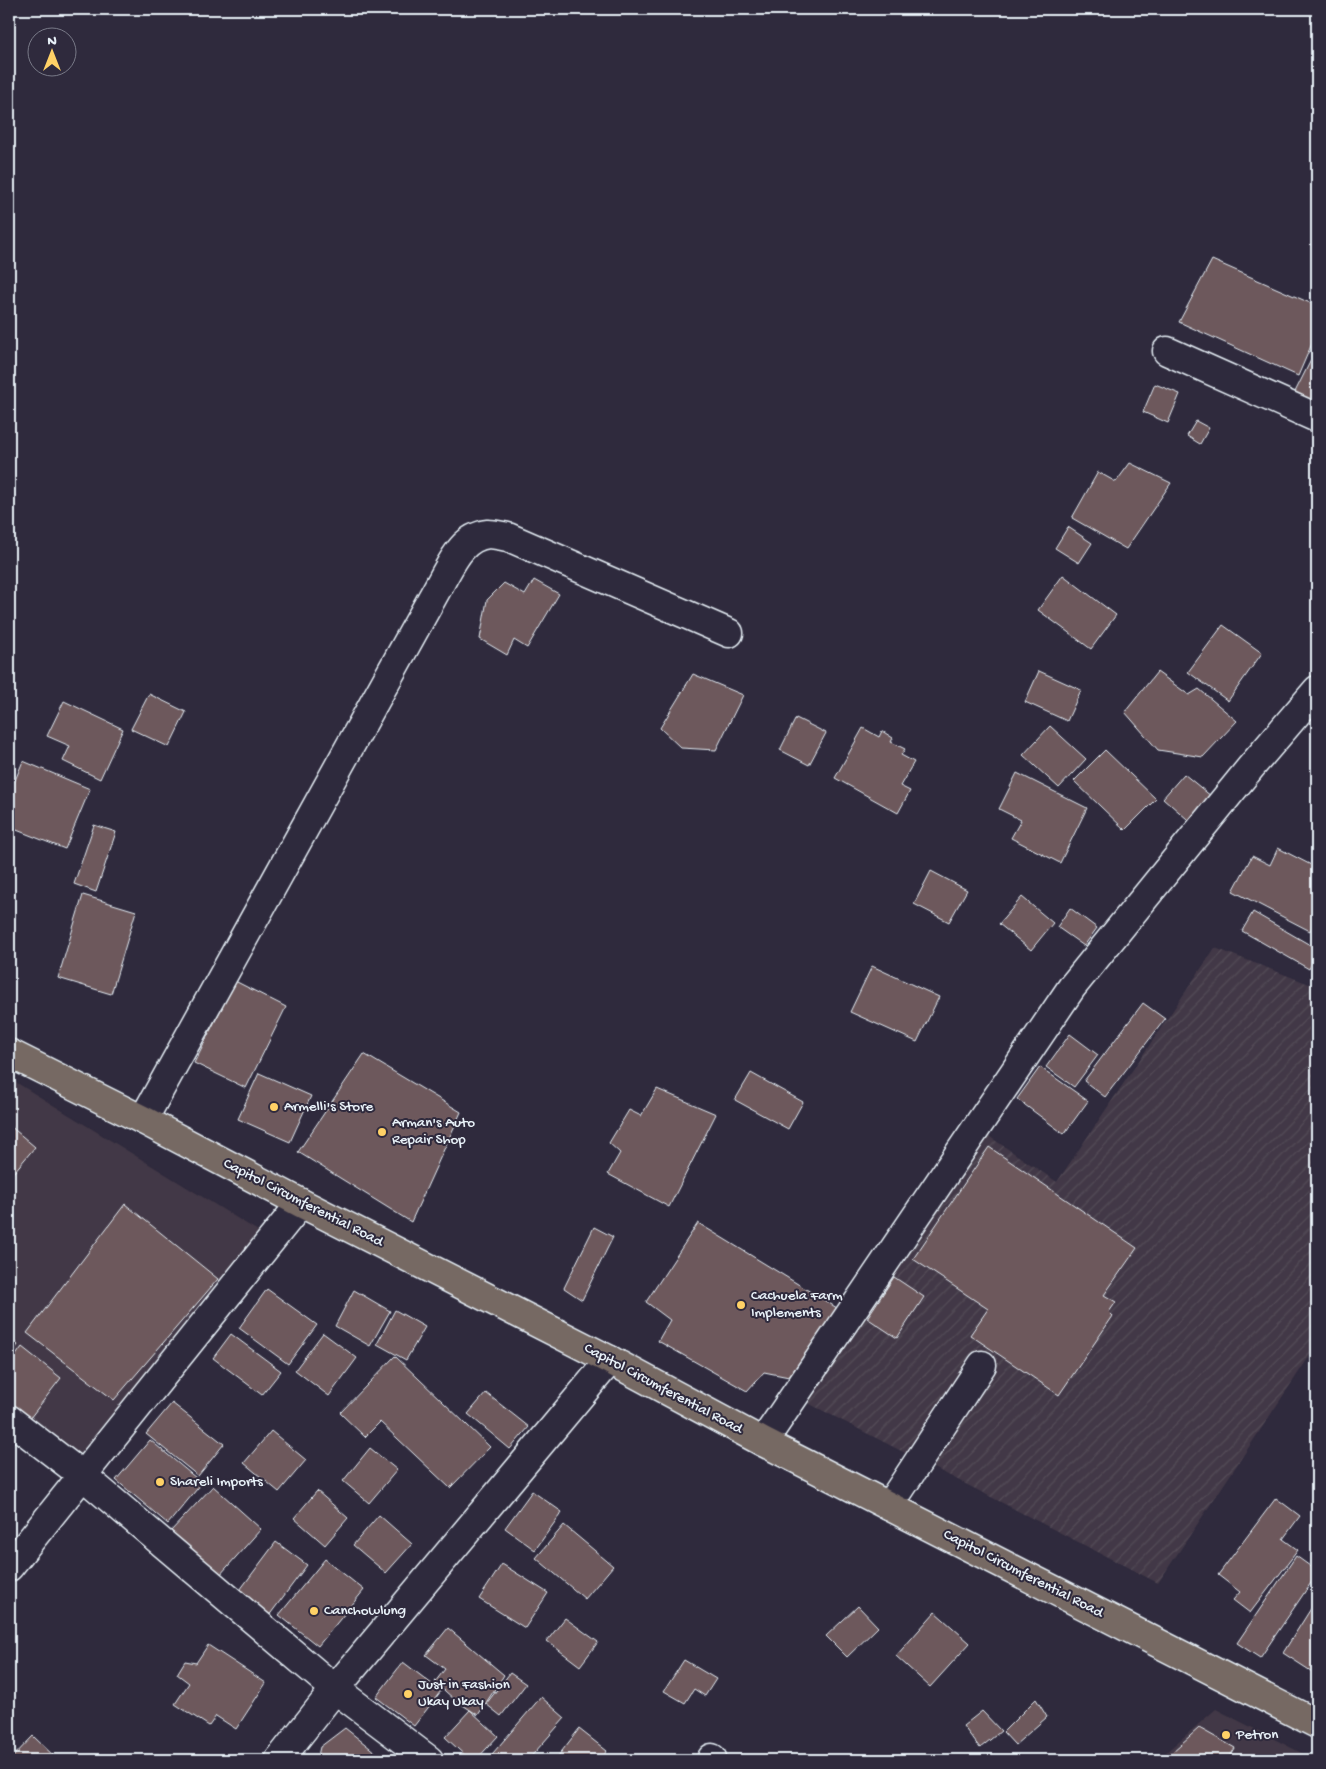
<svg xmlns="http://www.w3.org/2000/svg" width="1326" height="1769" viewBox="0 0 1326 1769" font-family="'Gochi Hand',sans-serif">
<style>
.built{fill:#423846}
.industrial{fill:url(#industrial-furrows)}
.building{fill:#6d585b;stroke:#e8f1f8}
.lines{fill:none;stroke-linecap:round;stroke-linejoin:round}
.minor-casing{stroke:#e8f1f8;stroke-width:31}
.major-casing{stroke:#e8f1f8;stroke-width:31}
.minor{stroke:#2f2a3d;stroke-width:28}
.major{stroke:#766964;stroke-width:28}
.poi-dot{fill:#ffd166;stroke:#2f2a3d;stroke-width:2}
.labels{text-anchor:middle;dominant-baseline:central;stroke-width:4;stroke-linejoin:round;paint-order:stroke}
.poi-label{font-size:15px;fill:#e8f1f8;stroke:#2f2a3d;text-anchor:start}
.street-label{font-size:15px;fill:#e8f1f8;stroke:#2f2a3d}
</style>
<defs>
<pattern id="industrial-furrows" width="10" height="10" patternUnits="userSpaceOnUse" patternTransform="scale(1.25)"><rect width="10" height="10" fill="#423846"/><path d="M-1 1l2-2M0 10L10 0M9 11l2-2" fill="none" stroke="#544c58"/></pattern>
</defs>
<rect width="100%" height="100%" fill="#2f2a3d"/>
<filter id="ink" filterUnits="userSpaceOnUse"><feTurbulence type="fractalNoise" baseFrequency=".02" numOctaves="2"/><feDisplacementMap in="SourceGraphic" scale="10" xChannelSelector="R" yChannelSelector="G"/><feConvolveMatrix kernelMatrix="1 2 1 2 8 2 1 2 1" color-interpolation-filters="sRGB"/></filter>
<g filter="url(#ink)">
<path class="built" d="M9,1078L263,1234L79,1455L9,1402Z
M1216,1709L1315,1760H1157Z"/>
<path class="industrial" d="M1215,948L1317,987V1345L1158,1583L804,1401L987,1135L1057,1182Z"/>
<path class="building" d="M1212,260L1317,306V332L1298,376L1179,322Z
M1317,348V406L1294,394Z
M1155,384L1180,394L1168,423L1143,412Z
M1196,421L1209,428L1200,444L1187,436Z
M1130,463L1171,483L1126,549L1072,518L1098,472L1116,482Z
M1068,527L1092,543L1079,563L1055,548Z
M1063,575L1116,615L1091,649L1038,610Z
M534,580L559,594L527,648L514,640L507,655L480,639L487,600L504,583L525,595Z
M1223,625L1262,653L1228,701L1188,672Z
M1039,671L1081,690L1067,721L1025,702Z
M1157,672L1189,695L1199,689L1237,721L1203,757L1158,750L1125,712Z
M693,674L743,695L716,750L681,748L660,728Z
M149,694L186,712L169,747L131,729Z
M64,701L123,729L100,779L63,761L70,746L47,736Z
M796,718L826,733L809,765L780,750Z
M1050,726L1086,759L1059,788L1023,755Z
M863,728L879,737L882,731L893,738L891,742L905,749L901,755L914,762L900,786L910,791L898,813L835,778Z
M1105,750L1156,799L1125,830L1074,781Z
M23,761L90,789L65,849L9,827V795Z
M1017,773L1087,808L1060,863L1011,838L1021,820L999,809Z
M1184,774L1217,801L1195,826L1163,798Z
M94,825L116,832L96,892L74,884Z
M1278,848L1317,868V917L1310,931L1233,891L1252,856L1270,865Z
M931,871L967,890L949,922L914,904Z
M83,895L136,911L111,994L58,978Z
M1022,897L1053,923L1031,950L999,924Z
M1070,908L1097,928L1084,946L1057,927Z
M1253,912L1317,949V954L1309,969L1242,931Z
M872,966L939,997L917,1042L850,1012Z
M235,981L286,1007L246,1088L194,1063Z
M1143,1003L1165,1019L1105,1097L1084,1081Z
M1070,1034L1098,1055L1074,1087L1046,1067Z
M364,1054L461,1112L411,1222L298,1152Z
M1040,1067L1088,1101L1064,1134L1017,1099Z
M259,1073L311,1096L290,1142L238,1119Z
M751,1073L803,1102L788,1129L735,1100Z
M657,1089L716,1114L669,1207L608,1174L620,1153L609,1143L629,1110L641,1116Z
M9,1125L35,1147L9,1178Z
M989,1147L1137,1248L1104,1295L1116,1302L1109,1312L1113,1316L1059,1395L970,1335L988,1309L913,1259Z
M125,1204L218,1279L114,1400L27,1333Z
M698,1223L837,1308L789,1377L764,1372L747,1391L658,1341L670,1320L646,1302Z
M594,1227L613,1237L582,1300L564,1288Z
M894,1277L924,1297L897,1338L867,1318Z
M267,1289L317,1325L288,1364L239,1328Z
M354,1290L390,1311L370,1346L335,1326Z
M395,1310L425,1327L406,1360L377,1344Z
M323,1333L357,1358L329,1396L295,1370Z
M231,1334L281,1371L262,1395L213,1358Z
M9,1337L18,1345L9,1356Z
M22,1347L61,1378L30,1418L9,1402V1365Z
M395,1356L490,1447L450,1488L380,1422L365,1437L340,1413Z
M486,1393L529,1427L510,1449L468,1414Z
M172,1403L224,1444L198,1476L146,1434Z
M271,1431L306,1460L279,1492L244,1463Z
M150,1440L202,1483L168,1524L116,1480Z
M370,1448L397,1470L369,1503L343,1481Z
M213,1486L261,1529L219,1576L170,1532Z
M317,1491L348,1518L325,1545L294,1518Z
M532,1491L562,1512L535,1550L505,1528Z
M1276,1498L1300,1516L1283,1539L1298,1550L1250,1613L1233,1600L1240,1592L1218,1575Z
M379,1515L412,1544L386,1573L353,1545Z
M564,1525L613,1566L585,1599L536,1558Z
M276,1542L307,1565L268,1617L237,1594Z
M1296,1556L1317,1571V1574L1260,1658L1237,1643Z
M325,1559L364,1590L318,1646L279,1615Z
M502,1564L548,1593L525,1628L479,1599Z
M1317,1599V1675L1283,1653Z
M858,1606L878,1627L847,1657L826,1636Z
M935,1612L970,1643L930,1687L896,1656Z
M565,1618L598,1642L580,1666L547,1641Z
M448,1628L504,1675L478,1715L455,1700L435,1682L445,1669L426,1655Z
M208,1645L266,1683L236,1729L216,1716L209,1726L175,1704L189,1683L177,1674L185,1661L196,1663Z
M684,1660L716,1679L705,1696L694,1689L685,1703L664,1691Z
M403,1662L441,1691L414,1726L376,1697Z
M510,1673L526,1684L501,1716L486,1704Z
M541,1697L565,1718L528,1760H487Z
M1036,1699L1047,1717L1015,1745L1003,1732Z
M470,1710L498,1736L476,1760H470L445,1737Z
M982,1711L1001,1731L980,1748L963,1726Z
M345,1728L385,1760H317L320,1747Z
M1199,1728L1235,1748L1228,1760H1163Z
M579,1729L607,1751L600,1760H555Z
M33,1736L57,1759L56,1760H10Z"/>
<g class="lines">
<defs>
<path id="minor" d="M1167,351L1317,418
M143,1120L442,580C453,560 463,537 488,534C494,534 502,536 508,537L729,633
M9,1419L82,1475L335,1689L429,1760
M763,1442L1072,987L1251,767L1317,690
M889,1506L982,1365
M9,1567L301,1203
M279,1760L335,1689L610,1360
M711,1760L712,1758"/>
<path id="major" d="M9,1053L143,1120L301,1203L610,1360L763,1442L1317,1724"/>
</defs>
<use href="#minor" class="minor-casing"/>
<use href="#major" class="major-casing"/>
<use href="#minor" class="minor"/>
<use href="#major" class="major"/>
</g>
</g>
<g class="poi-dot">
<circle cx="274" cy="1107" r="5"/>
<circle cx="382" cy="1132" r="5"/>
<circle cx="741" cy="1305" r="5"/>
<circle cx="160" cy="1482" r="5"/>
<circle cx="314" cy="1611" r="5"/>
<circle cx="408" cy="1694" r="5"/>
<circle cx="1226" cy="1735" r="5"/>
</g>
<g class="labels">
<g class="poi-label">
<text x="284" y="1107">Armelli's Store</text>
<text x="392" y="1123">Arman's Auto<tspan x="392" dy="17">Repair Shop</tspan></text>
<text x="751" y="1296">Cachuela Farm<tspan x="751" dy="17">Implements</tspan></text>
<text x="170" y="1482">Shareli Imports</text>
<text x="324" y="1611">Canchowlung</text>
<text x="418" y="1685">Just in Fashion<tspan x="418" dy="17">Ukay Ukay</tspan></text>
<text x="1236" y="1735">Petron</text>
</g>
<g class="street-label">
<text transform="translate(303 1203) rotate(27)">Capitol Circumferential Road</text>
<text transform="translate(663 1389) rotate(28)">Capitol Circumferential Road</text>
<text transform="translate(1023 1574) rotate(27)">Capitol Circumferential Road</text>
</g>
</g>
<rect width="1326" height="1769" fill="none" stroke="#2f2a3d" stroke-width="30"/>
<rect x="15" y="15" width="1296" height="1739" fill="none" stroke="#e8f1f8" stroke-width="2" filter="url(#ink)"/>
<g transform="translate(52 52)"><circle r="24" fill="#2f2a3d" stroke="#797a88"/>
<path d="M0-4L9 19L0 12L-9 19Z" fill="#ffd166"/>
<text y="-8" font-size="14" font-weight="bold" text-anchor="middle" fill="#e8f1f8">N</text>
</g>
</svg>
